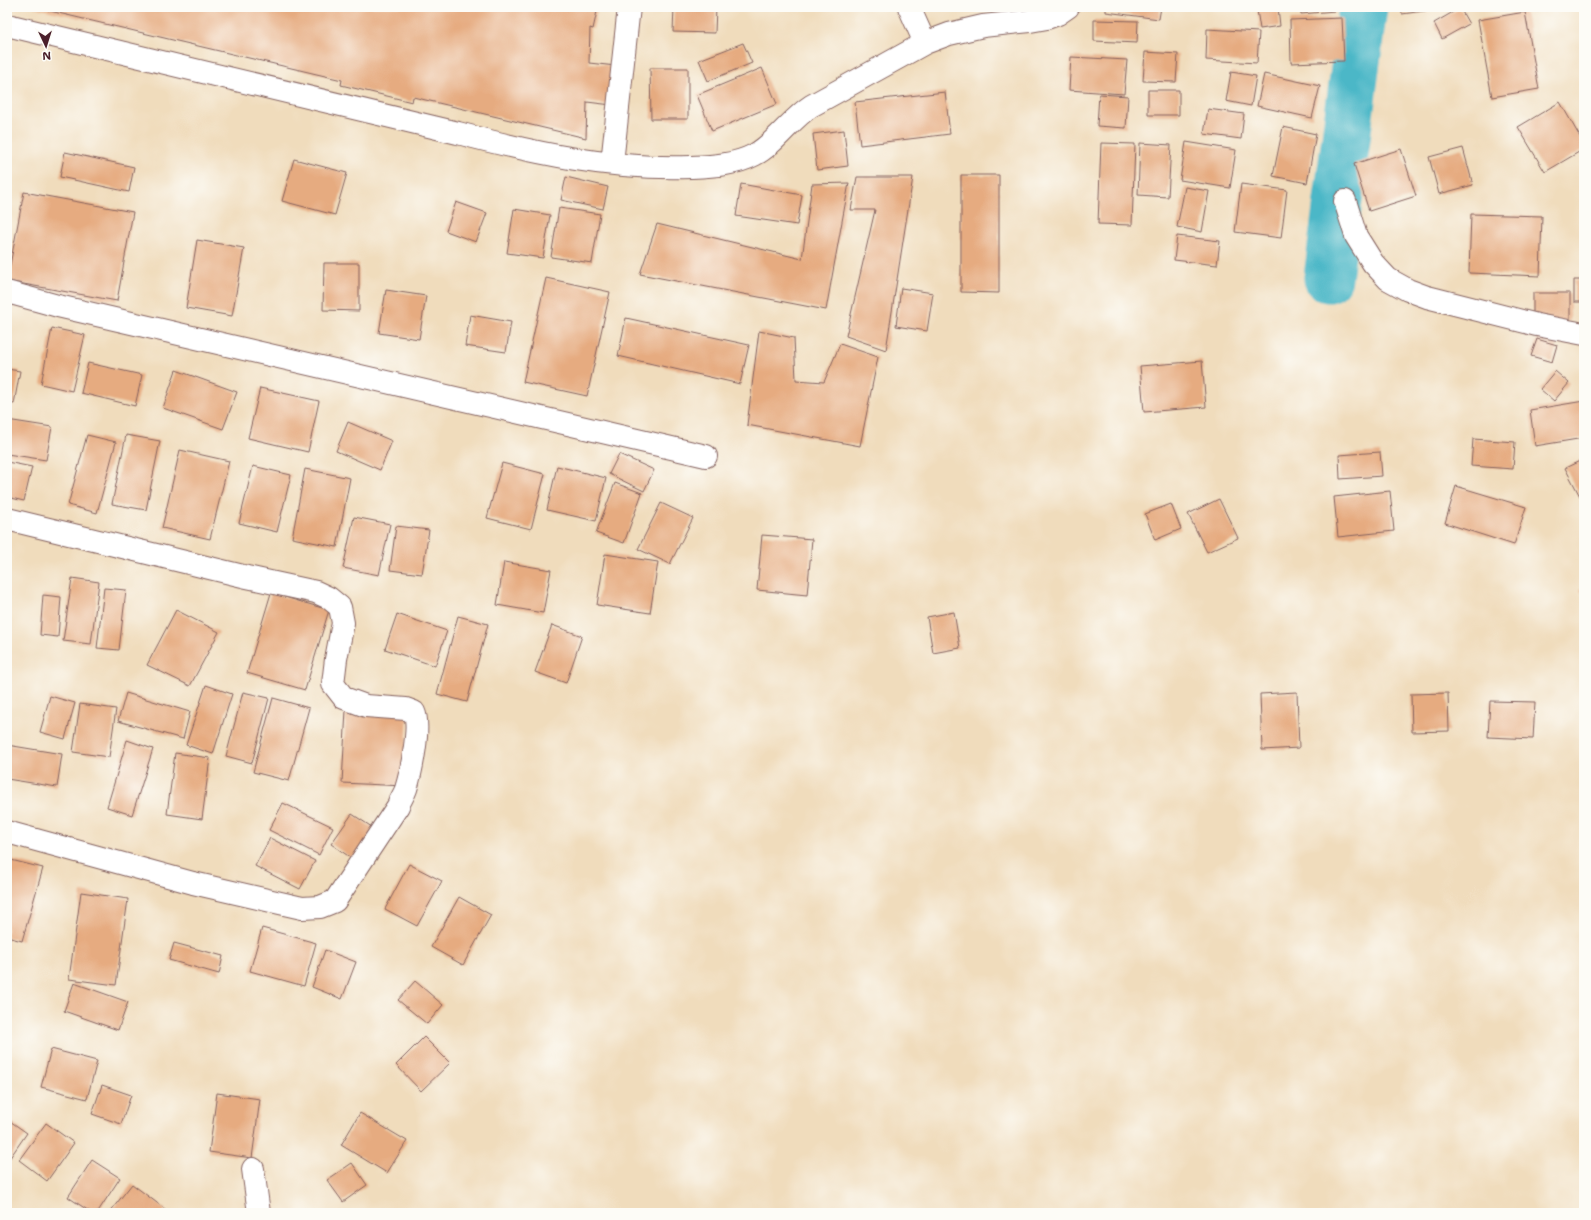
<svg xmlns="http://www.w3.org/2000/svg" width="1591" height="1220" viewBox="0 0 1591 1220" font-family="'Shantell Sans',sans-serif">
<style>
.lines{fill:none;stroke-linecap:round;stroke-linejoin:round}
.river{stroke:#4bb7c7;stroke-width:49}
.building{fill:#e6ab80}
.street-casing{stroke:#84615e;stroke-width:24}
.street{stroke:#fff;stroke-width:22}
</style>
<rect width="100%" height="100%" fill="#fdfcf7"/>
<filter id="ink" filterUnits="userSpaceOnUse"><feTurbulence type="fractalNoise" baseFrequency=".025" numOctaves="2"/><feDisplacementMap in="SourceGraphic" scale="8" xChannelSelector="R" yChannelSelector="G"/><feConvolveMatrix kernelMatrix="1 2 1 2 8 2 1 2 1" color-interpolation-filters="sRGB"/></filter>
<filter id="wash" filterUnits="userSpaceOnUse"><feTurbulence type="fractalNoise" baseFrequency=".012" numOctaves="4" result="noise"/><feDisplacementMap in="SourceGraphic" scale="16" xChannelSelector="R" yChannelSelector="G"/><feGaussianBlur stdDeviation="0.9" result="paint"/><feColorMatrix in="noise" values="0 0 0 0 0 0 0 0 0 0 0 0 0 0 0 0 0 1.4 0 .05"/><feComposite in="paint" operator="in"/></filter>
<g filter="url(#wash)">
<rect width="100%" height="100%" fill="#f0dcbc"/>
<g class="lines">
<path class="river" d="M1328,278L1363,7"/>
</g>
<g id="blocks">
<path class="building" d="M33,7H598L593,29L590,28L589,63L616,66L612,105L587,102L586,138L413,97L412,102L341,85L342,80Z
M674,7H716L715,33L673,32Z
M1106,7H1161L1159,19L1106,12Z
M1278,7L1280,26L1260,29L1257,10Z
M1300,7H1334L1335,11L1301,14Z
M1401,7H1445L1446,8L1402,14Z
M1460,8L1469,24L1442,39L1434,23Z
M1525,12L1539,89L1492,97L1478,20Z
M1342,18L1344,61L1291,63L1290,20Z
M1094,20L1138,21L1137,43L1094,41Z
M1207,29L1259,32L1257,63L1206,60Z
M743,43L752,63L708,81L699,60Z
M1145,52L1178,54L1176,82L1143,81Z
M1071,57L1127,60L1124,94L1069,90Z
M650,68H688V119H651Z
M762,68L777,104L712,131L697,95Z
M1231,72L1256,76L1251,106L1226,101Z
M1264,74L1320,86L1312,118L1257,106Z
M1148,90H1179V115H1148Z
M945,92L950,134L860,145L855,102Z
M1099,94L1128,96L1126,128L1097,126Z
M1560,102L1584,144V149L1545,172L1518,127Z
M1208,109L1244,114L1241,139L1204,134Z
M1283,127L1316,134L1307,183L1273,176Z
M844,130L848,166L817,170L813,134Z
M1186,142L1236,150L1230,188L1180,180Z
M1101,143L1135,144L1132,225L1098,224Z
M1140,143L1171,145L1168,197L1138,195Z
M1463,148L1473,185L1439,194L1429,157Z
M1401,149L1416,196L1369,211L1354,164Z
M65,152L134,167L129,192L60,177Z
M294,159L347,173L335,215L282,201Z
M961,175H999V293L961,292Z
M566,177L608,187L603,209L561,200Z
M857,177H913L886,350L846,336L875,210H851Z
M849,183L826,310L640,274L657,224L802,259L812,184Z
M741,184L802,195L797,225L736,216Z
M1241,184L1287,190L1281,238L1235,232Z
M1185,187L1209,191L1202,232L1177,227Z
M24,192L133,212L117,301L7,281Z
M456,202L487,213L476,242L446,231Z
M559,208L600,214L592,263L551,257Z
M514,209L550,215L543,258L507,253Z
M1471,214L1542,216L1540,276L1469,273Z
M1177,236L1220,241L1217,265L1174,260Z
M197,240L244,248L232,316L186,308Z
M324,263H359V311L323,310Z
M546,278L610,292L587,396L523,382Z
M1574,280H1584V302H1574Z
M901,288L933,293L927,331L896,326Z
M386,290L426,296L419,339L379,333Z
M1533,293H1570V321H1533Z
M470,315L511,322L506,352L465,346Z
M626,318L749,345L740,384L618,356Z
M52,328L85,335L72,391L41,384Z
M759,331L794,338L796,380L824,382L840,344L878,357L860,446L747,425Z
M1537,339L1557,345L1552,362L1531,356Z
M1202,361L1206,407L1144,412L1140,366Z
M88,363L142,375L135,406L81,393Z
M7,369L20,371L14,404L7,403Z
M176,370L237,392L223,429L163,408Z
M1555,371L1569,383L1554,401L1540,389Z
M260,388L319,401L308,452L248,438Z
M1584,401V438L1535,446L1530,410Z
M7,420L52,427L46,460L7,454Z
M348,422L392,441L380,470L336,451Z
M87,435L116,442L97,513L68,505Z
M126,435L160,441L146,510L112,504Z
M1473,439L1515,442L1513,469L1471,466Z
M180,450L229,461L210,539L162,528Z
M1380,452L1382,476L1340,479L1339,455Z
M619,454L654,470L644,491L609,474Z
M1584,459V499L1582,500L1565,468Z
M7,462L32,467L24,501L7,497Z
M502,463L545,474L531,529L487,518Z
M253,466L291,475L277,532L239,523Z
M557,466L606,478L596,521L547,510Z
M305,469L350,478L337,547L292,538Z
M615,483L642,493L624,543L596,533Z
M1456,486L1526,507L1514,545L1445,523Z
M1390,491L1394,531L1338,537L1334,497Z
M1219,499L1238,538L1207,552L1188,514Z
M661,503L693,518L670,564L638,549Z
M1171,504L1181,529L1155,540L1145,514Z
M354,517L390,524L379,575L343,568Z
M396,526L429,530L422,574L390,570Z
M762,535L812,539L807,595L757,590Z
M605,554L658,562L650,613L597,605Z
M504,562L551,570L543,613L497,605Z
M72,578L99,582L91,644L63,641Z
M1584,586V594L1580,590Z
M104,588L126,590L119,650L97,648Z
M271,593L329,610L305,690L247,673Z
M43,595L61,597L58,637L40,635Z
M176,610L219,632L190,686L147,665Z
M954,612L960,648L933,653L927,617Z
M397,614L447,631L435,666L385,649Z
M458,616L488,624L467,702L437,694Z
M552,625L582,636L566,683L535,672Z
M206,685L232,694L213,754L186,745Z
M243,692L269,698L252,763L226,756Z
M1297,692L1299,748L1262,750L1260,694Z
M126,693L190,712L183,739L118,721Z
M1448,693L1449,731L1412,732L1411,694Z
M50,696L75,703L65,739L40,732Z
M273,698L309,708L289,781L253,772Z
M1490,701L1535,702L1533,739L1488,737Z
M80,704L116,709L109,757L73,752Z
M346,710L408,713L404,786L342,783Z
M127,740L153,749L132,815L107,807Z
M7,745L62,754L57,787L7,779Z
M175,753L210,758L202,819L167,814Z
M283,803L333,827L319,855L269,830Z
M352,814L378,831L357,862L331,844Z
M270,838L315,861L300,889L255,866Z
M7,859L43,868L22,941L7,937Z
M409,864L442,881L417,926L385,909Z
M81,892L128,899L116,985L69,979Z
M459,897L491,915L463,965L431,947Z
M262,928L316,943L304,986L250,971Z
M174,943L223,956L219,974L169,960Z
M325,950L356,962L342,999L312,987Z
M415,981L443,1005L427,1024L398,1000Z
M74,983L128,1002L118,1030L64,1011Z
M424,1037L450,1063L421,1091L396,1065Z
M51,1049L97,1061L87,1099L41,1087Z
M102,1085L131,1095L121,1124L92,1114Z
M217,1093L260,1099L252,1158L209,1152Z
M360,1113L407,1141L387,1173L341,1145Z
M7,1119L27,1133L7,1162Z
M46,1123L74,1143L47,1181L19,1160Z
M92,1160L120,1178L97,1213H92L68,1197Z
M352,1163L367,1185L343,1202L327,1180Z
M132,1184L165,1209L162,1213H109Z"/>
</g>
</g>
<g filter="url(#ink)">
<use href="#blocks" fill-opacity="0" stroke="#84615e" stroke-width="1"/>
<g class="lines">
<defs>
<path id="street" d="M909,7L925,43
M7,25L458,133C534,153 612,170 691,167C712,166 735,165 754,155C774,145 791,119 811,106L925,43L949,34L983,26L1030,21L1047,18L1058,14L1068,7
M612,163L629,7
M1345,201L1356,236L1373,263L1388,279L1408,290L1427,297L1537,325L1584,334
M7,292L58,306L706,456
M7,519L247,577L316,592L329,598L340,607L343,623L336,659L333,684L344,698L366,706L406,709L414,712C421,726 411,773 406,789C404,795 400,800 398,806L335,901L320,907L302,908L193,883L7,832
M253,1169L259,1213"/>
</defs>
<use href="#street" class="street-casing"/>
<use href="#street" class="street"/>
</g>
</g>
<rect width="1591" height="1220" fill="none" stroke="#fdfcf7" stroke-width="24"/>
<g transform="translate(46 46) rotate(176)" stroke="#fdfcf7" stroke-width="3" paint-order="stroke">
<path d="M0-3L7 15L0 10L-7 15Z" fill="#4a1f2b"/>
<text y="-6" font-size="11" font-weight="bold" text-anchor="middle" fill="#4a1f2b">N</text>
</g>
</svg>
